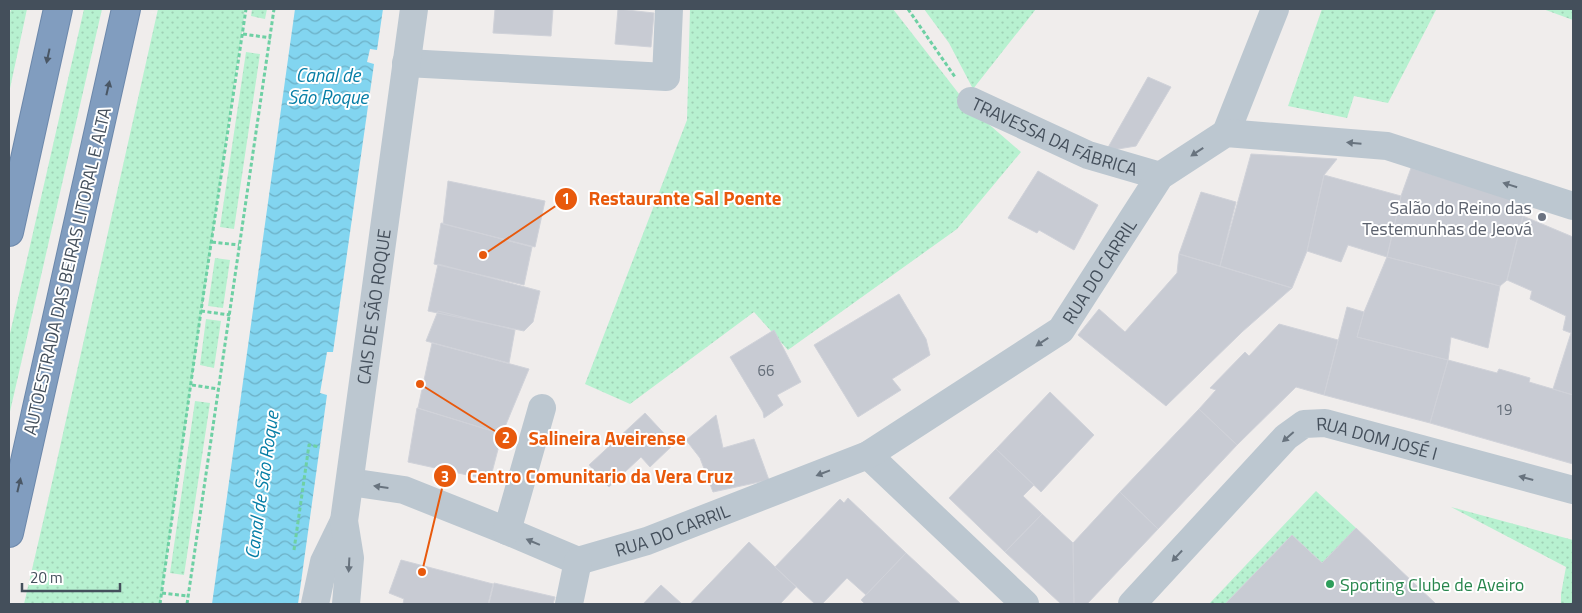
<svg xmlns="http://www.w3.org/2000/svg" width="1582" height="613" viewBox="0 0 1582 613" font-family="'Titillium Web',sans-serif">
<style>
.grass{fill:url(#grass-dots)}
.water{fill:url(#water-waves)}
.building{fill:#c8cbd3;stroke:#d0d2d9}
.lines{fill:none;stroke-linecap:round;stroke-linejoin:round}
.highway-casing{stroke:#6c88ab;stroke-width:30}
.path{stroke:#6ed0a4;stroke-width:3;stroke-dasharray:4 2.5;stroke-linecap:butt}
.minor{stroke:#bcc7d0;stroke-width:28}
.highway{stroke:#819dbf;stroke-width:28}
.oneway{fill:#4a5765}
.oneway2{fill:#68737e}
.worship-dot{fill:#6b7280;stroke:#fff;stroke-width:2}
.leisure-dot{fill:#2e9e5b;stroke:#fff;stroke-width:2}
.labels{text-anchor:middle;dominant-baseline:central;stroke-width:4;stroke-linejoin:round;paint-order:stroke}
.number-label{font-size:15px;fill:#656e79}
.street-label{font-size:18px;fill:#444f5b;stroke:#fff}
.worship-label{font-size:18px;fill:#5b616d;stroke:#fff;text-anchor:end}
.leisure-label{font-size:18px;fill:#27864d;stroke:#fff;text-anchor:start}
.water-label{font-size:19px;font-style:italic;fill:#067ea6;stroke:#fff}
.leader{fill:none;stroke:#e8590c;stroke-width:2}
.callout-dot{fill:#e8590c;stroke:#fff;stroke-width:2}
.mark-label{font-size:15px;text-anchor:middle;font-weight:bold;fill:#fff}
.callout-label{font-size:19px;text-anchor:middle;font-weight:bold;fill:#e8590c;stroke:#fff;stroke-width:4;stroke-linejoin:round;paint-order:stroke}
</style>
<defs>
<pattern id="grass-dots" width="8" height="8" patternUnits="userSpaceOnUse" patternTransform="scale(1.25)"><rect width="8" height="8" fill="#b7f1d0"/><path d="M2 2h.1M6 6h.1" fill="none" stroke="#9fd0b5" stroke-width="1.8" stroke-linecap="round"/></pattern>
<pattern id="water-waves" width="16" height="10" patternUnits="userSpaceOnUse" patternTransform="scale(1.25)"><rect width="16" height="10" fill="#82d5f0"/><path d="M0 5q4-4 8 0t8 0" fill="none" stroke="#6cafc5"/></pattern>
</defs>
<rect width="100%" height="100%" fill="#f0edec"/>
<path class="grass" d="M11,9H27L9,93V17Z
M84,9H102L9,416V338Z
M158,9H245L160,604H24L49,496Z
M252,9H267L265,19L251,16Z
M690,9H893L970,108L1021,152L957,229L788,350L754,312L630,404L585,384L687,120Z
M924,9H1036L973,89L949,43Z
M1322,9H1460L1436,10L1388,103L1354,96L1347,118L1288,106Z
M1543,9H1573V20Z
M246,52L260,54L234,229L220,227Z
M215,258L230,260L223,308L208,306Z
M206,319L221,321L214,368L200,365Z
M195,401L210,403L184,575L170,573Z
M1316,491L1356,528L1322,563L1292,535L1225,604H1209Z
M1451,507L1573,540V604H1561V594L1566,567Z"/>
<path class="water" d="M295,9H383L377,50L370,49L367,62L374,64L333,352H327L320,393L327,395L298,604H212Z"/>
<path class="building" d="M495,9H553L551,36L493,33Z
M618,9L654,13L651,47L615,44Z
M1148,77L1171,87L1136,146L1106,151Z
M1251,154L1337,159L1324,175L1307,251L1292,288L1220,266Z
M1411,168L1522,202L1523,216L1507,280L1500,286L1387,257L1401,196Z
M1038,171L1098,205L1074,250L1039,230L1037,233L1008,218Z
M1324,175L1401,196L1387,257L1348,245L1341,262L1307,251Z
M448,181L545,201L535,247L443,224Z
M1201,192L1236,202L1220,266L1179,254Z
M1523,216L1573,237V395L1553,389L1571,333L1563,330L1566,316L1530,299L1532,291L1507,280Z
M441,223L532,247L524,285L434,264Z
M1179,254L1292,288L1242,332L1166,406L1078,335L1099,309L1125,332L1177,273Z
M1387,257L1500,286L1488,348L1451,337L1448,360L1357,337L1364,312Z
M438,264L540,291L533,322L524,331L428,311Z
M899,294L926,339L930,355L892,379L901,390L858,417L814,345Z
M1347,307L1364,312L1357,337L1448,360L1430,423L1324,395Z
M438,311L515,330L509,363L426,341Z
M1279,324L1338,340L1324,395L1296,387L1237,445L1199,409L1216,390L1210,388L1245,352L1249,356Z
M774,330L801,382L777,395L783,405L764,418L763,412L730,357Z
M432,343L529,369L502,434L418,408Z
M1448,360L1497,373L1499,369L1530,378L1529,382L1573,395V464L1430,423Z
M1050,392L1094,435L1041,492L996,449Z
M417,408L502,434L490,480L408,462Z
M1199,409L1237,445L1158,529L1120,492Z
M645,413L674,444L650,467L641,457L609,487L589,465Z
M716,415L723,448L754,439L769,480L713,492L700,458L686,440Z
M996,449L1034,485L1023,496L1042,514L1005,552L949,498Z
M1120,492L1158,529L1087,604H1074L1073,543Z
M848,498L906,553L866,595L847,578L822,604H815L775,567L840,499L844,503Z
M1042,514L1073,543L1074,604H1061L1005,552Z
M1356,528L1436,604H1225L1292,535L1322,563Z
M749,542L796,587L780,604H690Z
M906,553L961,604H865L861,600Z
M401,560L493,584L488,604H403L404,599L389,593Z
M494,583L555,597L553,604H489Z
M661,585L682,604H643Z"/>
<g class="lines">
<defs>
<path id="highway" d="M9,232L58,9
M9,533L126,9"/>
</defs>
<use href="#highway" class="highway-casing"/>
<path class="path" d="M908,9L955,77
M243,34L271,38
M212,242L239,245
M201,311L230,315
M192,385L218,389
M294,550L309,445L320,447
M162,593L188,596
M160,604L201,311L246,9
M187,604L274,9"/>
<g class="minor">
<path d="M406,63L666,77L669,9"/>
<path id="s1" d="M971,101L1088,155L1160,176"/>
<path d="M1226,133L1275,9"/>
<path d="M868,455L1025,604"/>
<path d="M350,482L404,490L507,531L578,561"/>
<path d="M507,531L542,408"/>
<path id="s2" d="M578,561L647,541L868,455L1061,330L1160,176L1226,133L1387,146L1573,206"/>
<path d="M315,604L324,562L344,521"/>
<path id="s3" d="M346,604L350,558L344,521L414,9"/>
<path d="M569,604L578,561"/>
<path id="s4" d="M1132,604L1286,437L1304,424L1325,423L1573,490"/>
</g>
<use href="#highway" class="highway"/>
</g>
<defs><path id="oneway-solid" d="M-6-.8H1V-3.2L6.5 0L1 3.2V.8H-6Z" transform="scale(1.25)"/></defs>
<g class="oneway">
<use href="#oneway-solid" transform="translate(48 56) rotate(102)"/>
<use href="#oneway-solid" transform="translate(108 88) rotate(-77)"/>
<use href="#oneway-solid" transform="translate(19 485) rotate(-77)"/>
</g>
<g class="oneway2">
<use href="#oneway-solid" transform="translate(1354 143) rotate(-175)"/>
<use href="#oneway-solid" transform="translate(1197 152) rotate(147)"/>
<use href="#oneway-solid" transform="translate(1510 185) rotate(-162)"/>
<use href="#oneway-solid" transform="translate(1042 342) rotate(147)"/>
<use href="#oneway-solid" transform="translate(1288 437) rotate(139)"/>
<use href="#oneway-solid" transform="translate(823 473) rotate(159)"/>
<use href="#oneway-solid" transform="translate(1526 478) rotate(-165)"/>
<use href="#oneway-solid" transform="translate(381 487) rotate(-172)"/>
<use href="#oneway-solid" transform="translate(533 542) rotate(-157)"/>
<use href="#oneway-solid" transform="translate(1177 556) rotate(133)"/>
<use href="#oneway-solid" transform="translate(349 565) rotate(93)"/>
</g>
<circle class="worship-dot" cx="1542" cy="217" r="5"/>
<circle class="leisure-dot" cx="1330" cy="584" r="5"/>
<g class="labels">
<g class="number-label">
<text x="766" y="370">66</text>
<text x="1504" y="409">19</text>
</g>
<g class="street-label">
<text stroke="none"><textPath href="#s1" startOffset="91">TRAVESSA DA FÁBRICA</textPath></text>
<text transform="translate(67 271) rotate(-77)">AUTOESTRADA DAS BEIRAS LITORAL E ALTA</text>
<text stroke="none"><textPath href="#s2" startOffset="609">RUA DO CARRIL</textPath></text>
<text stroke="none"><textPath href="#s3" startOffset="300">CAIS DE SÃO ROQUE</textPath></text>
<text stroke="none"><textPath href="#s4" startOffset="324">RUA DOM JOSÉ I</textPath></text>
<text stroke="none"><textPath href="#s2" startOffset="99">RUA DO CARRIL</textPath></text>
</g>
<g class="worship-label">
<text x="1532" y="207">Salão do Reino das<tspan x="1532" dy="21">Testemunhas de Jeová</tspan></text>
</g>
<g class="leisure-label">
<text x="1340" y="584">Sporting Clube de Aveiro</text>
</g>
<g class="water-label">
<text x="328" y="74">Canal de<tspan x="328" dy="22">São Roque</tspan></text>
<text transform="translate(261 485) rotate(-82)">Canal de São Roque</text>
</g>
</g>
<path class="leader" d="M483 255L566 199M420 384L506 438M422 572L445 476"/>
<g class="callout-dot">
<circle cx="483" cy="255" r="5"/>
<circle cx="420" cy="384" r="5"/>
<circle cx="422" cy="572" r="5"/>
<circle cx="566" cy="199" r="12"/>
<circle cx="506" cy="438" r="12"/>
<circle cx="445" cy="476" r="12"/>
</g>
<g class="mark-label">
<text x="566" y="204">1</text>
<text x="506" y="443">2</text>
<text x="445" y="482">3</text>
</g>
<g class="callout-label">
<text x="685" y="205">Restaurante Sal Poente</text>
<text x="607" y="445">Salineira Aveirense</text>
<text x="600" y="483">Centro Comunitario da Vera Cruz</text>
</g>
<rect width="1582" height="613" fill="none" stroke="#444f5b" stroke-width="20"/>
<path d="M22 583v8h98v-8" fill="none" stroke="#444f5b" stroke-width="2.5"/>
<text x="30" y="583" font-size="15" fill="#444f5b" stroke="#ffffff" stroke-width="4" paint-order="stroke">20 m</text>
</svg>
